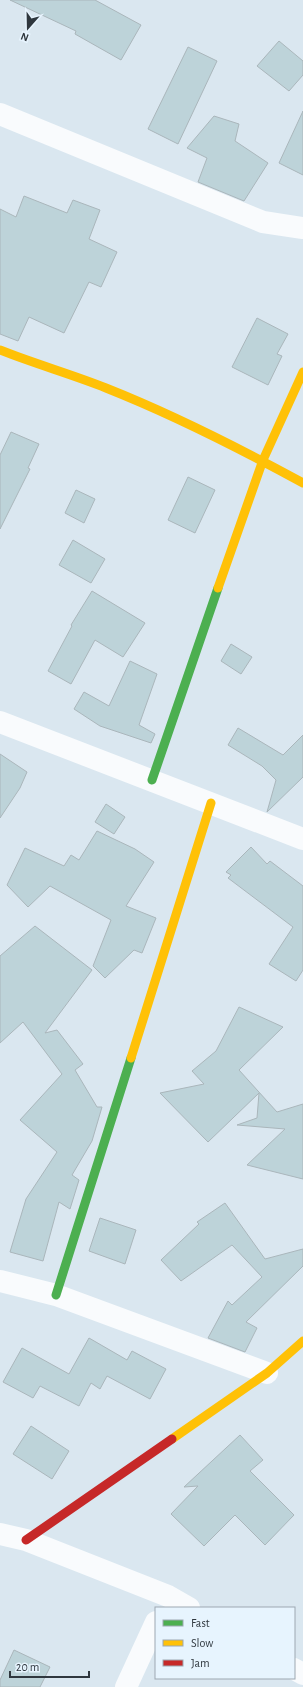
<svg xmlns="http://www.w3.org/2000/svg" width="303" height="1687" viewBox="0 0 303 1687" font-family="'Alegreya Sans',sans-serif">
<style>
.building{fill:#bdd3d9;stroke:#aab6bb}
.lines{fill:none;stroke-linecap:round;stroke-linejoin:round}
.street{stroke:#f9fbfd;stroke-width:22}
.fast{stroke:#4caf50;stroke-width:9}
.slow{stroke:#ffc107;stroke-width:9}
.jam{stroke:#c62828;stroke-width:9}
</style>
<rect width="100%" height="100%" fill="#dae7f0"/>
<path class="building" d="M10,0H95L141,25L121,60L75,34L76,31Z
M279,41L303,61V75L289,91L257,66Z
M188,47L217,61L178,144L148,129Z
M303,111V175L279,163Z
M214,116L239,124L235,141L268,163L244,201L198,182L207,158L187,148Z
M24,196L67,213L73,200L100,210L89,239L117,252L101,287L89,282L64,333L29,317L18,341L0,334V209L16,217Z
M257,318L288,334L277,354L282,356L268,385L232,367Z
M11,432L39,444L28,468L30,469L0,529V455Z
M188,477L215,490L195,533L168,520Z
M76,490L95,499L84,523L65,513Z
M73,540L105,559L91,583L59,565Z
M92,591L145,623L123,657L95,640L71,684L48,671L72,626L71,625Z
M231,644L252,657L241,674L221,661Z
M130,661L157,674L139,725L155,734L151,743L100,726L74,709L84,692L109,706Z
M238,728L283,755L303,735V777L267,812L276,780L262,766L228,745Z
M0,754L27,772L20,788L0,818Z
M106,804L125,817L114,834L95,822Z
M97,831L135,849L154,862L126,906L156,918L142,953L134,950L105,978L93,966L111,920L50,886L28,907L7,885L25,848L64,866L71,855L79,860Z
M251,847L267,864L270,861L303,886V970L296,981L269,964L293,927L228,878L231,875L226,872Z
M35,926L92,970L45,1033L57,1030L83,1064L75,1070L97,1107H102L92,1141L72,1175L79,1180L70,1209L59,1202L43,1261L10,1252L26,1199L57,1152L20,1120L62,1074L23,1022L0,1043V956Z
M239,1007L283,1027L239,1070L277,1112L303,1104V1179L247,1165L285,1129L237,1125L257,1118L259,1093L208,1142L160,1093L204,1084L192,1071L216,1051Z
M225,1203L265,1259L303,1249V1266L246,1322L257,1328L245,1352L208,1338L228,1301L232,1305L262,1277L232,1245L181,1281L161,1260L199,1224L197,1222Z
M100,1218L136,1230L125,1264L89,1251Z
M89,1338L127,1360L132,1351L166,1369L150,1399L107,1376L100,1389L91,1383L79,1406L40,1386L33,1398L3,1382L22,1348L69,1374Z
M31,1426L69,1451L52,1479L13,1454Z
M240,1435L263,1460L250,1471L294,1515L265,1545L235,1515L204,1546L171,1514L198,1486L184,1487Z
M14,1650L50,1667L40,1687H0V1680Z"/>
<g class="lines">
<path class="street" d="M0,114L263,222L303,228
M0,722L303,839
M0,1281L56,1295L267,1373
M0,1534L26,1540L168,1596L189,1608
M294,1669L303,1674
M126,1687L156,1622"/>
<path class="fast" d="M152,780L218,588
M56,1295L131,1058"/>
<path class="slow" d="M0,350C35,364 71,374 106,388C174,415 239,448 303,483
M218,588L263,460L303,372
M131,1058L211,803
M172,1439L267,1373L303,1341"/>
<path class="jam" d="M26,1540L172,1439"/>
</g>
<rect x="155" y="1607" width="140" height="72" fill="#e7f4fe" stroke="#9da8b1"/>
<rect x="163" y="1620" width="20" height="6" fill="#4caf50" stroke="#9da8b1"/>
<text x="191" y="1627" font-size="12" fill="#2f373e">Fast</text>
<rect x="163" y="1640" width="20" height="6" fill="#ffc107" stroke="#9da8b1"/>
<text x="191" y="1647" font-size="12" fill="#2f373e">Slow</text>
<rect x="163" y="1660" width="20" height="6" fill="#c62828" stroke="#9da8b1"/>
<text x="191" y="1667" font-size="12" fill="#2f373e">Jam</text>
<g transform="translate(28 28) rotate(200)" stroke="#e7f4fe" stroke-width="3" paint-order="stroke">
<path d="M0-3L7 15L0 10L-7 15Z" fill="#2f373e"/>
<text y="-6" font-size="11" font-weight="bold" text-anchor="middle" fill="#2f373e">N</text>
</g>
<path d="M10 1671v6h79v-6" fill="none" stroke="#2f373e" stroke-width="2"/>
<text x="16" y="1671" font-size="12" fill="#2f373e" stroke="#e7f4fe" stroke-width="3" paint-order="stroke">20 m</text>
</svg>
